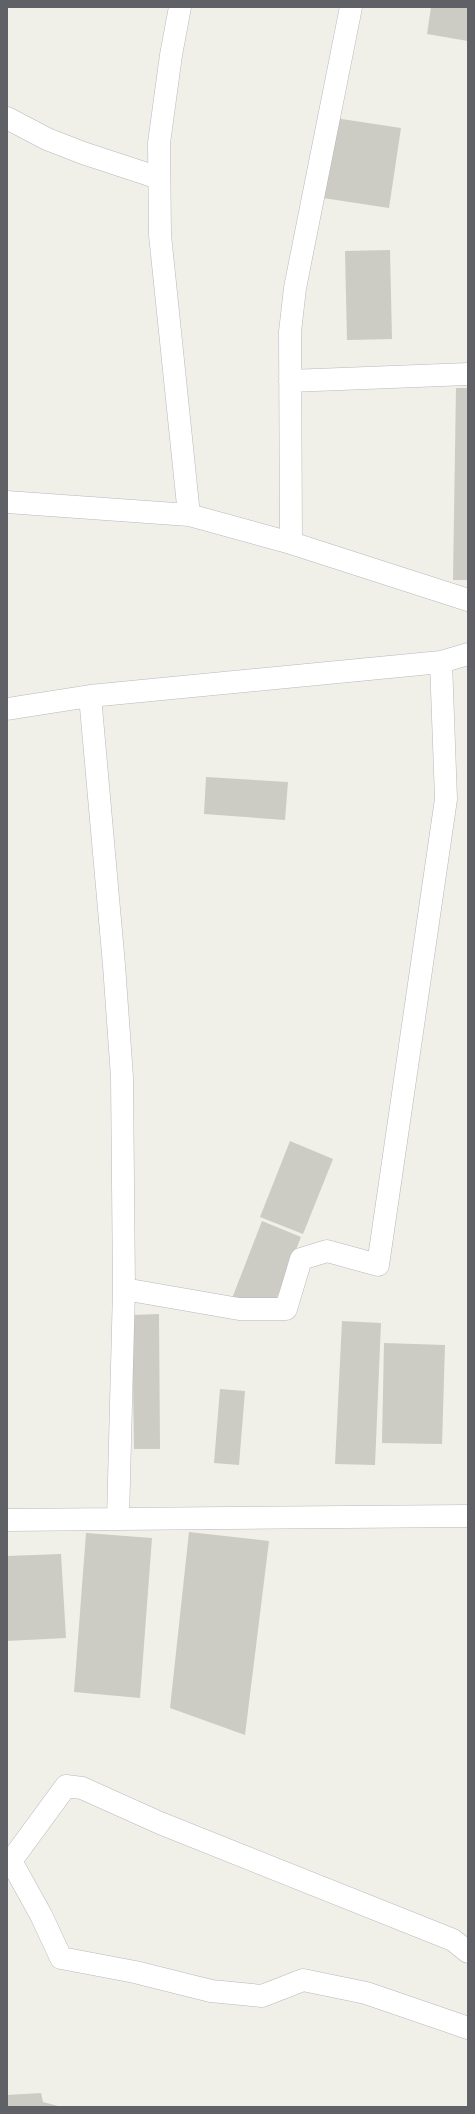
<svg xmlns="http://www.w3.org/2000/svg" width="475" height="2114" viewBox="0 0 475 2114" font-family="Roboto,sans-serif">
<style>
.building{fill:#cccbc4}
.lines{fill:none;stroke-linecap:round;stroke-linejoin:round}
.minor-casing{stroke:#b8b8bd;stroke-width:23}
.minor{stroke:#fff;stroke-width:22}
</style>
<rect width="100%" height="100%" fill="#f0f0e8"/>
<path class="building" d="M431,7H468V41L427,34Z
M335,118L401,128L389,208L323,198Z
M390,250L392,339L347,340L345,251Z
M456,388H468V580H453Z
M206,777L288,782L285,820L204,814Z
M290,1141L333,1159L303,1234L260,1217Z
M262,1221L301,1237L269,1317L231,1301Z
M159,1314L160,1449H134L132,1315Z
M342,1321L381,1323L375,1465L335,1464Z
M384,1343L445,1345L442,1444L382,1443Z
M220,1389L245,1391L239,1465L214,1463Z
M189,1532L269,1541L245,1735L170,1708Z
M86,1533L152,1538L140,1698L74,1692Z
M61,1554L66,1638L7,1641V1556Z
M41,2093L43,2102L62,2107H7V2095Z"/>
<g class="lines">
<defs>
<path id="minor" d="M180,7L171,55L159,143L160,235L189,515
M7,118L47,139L83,153L159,178
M290,381L468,374
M7,502L189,515L291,543L468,600
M291,543L290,332L295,288L351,7
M90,696L114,965L122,1077L124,1289L118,1519
M7,709L90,696L441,662L468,654
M124,1289L239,1309H286L301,1259L327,1251L378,1265L446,799L441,662
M7,1520L468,1516
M11,1861L41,1915L61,1958L135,1972L211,1991L262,1996L303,1980L366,1993L468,2028
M7,1862L11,1861L66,1786L82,1788L160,1823L453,1940L468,1952"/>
</defs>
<use href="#minor" class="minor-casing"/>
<use href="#minor" class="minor"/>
</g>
<rect width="475" height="2114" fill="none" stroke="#5f6167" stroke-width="16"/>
</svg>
